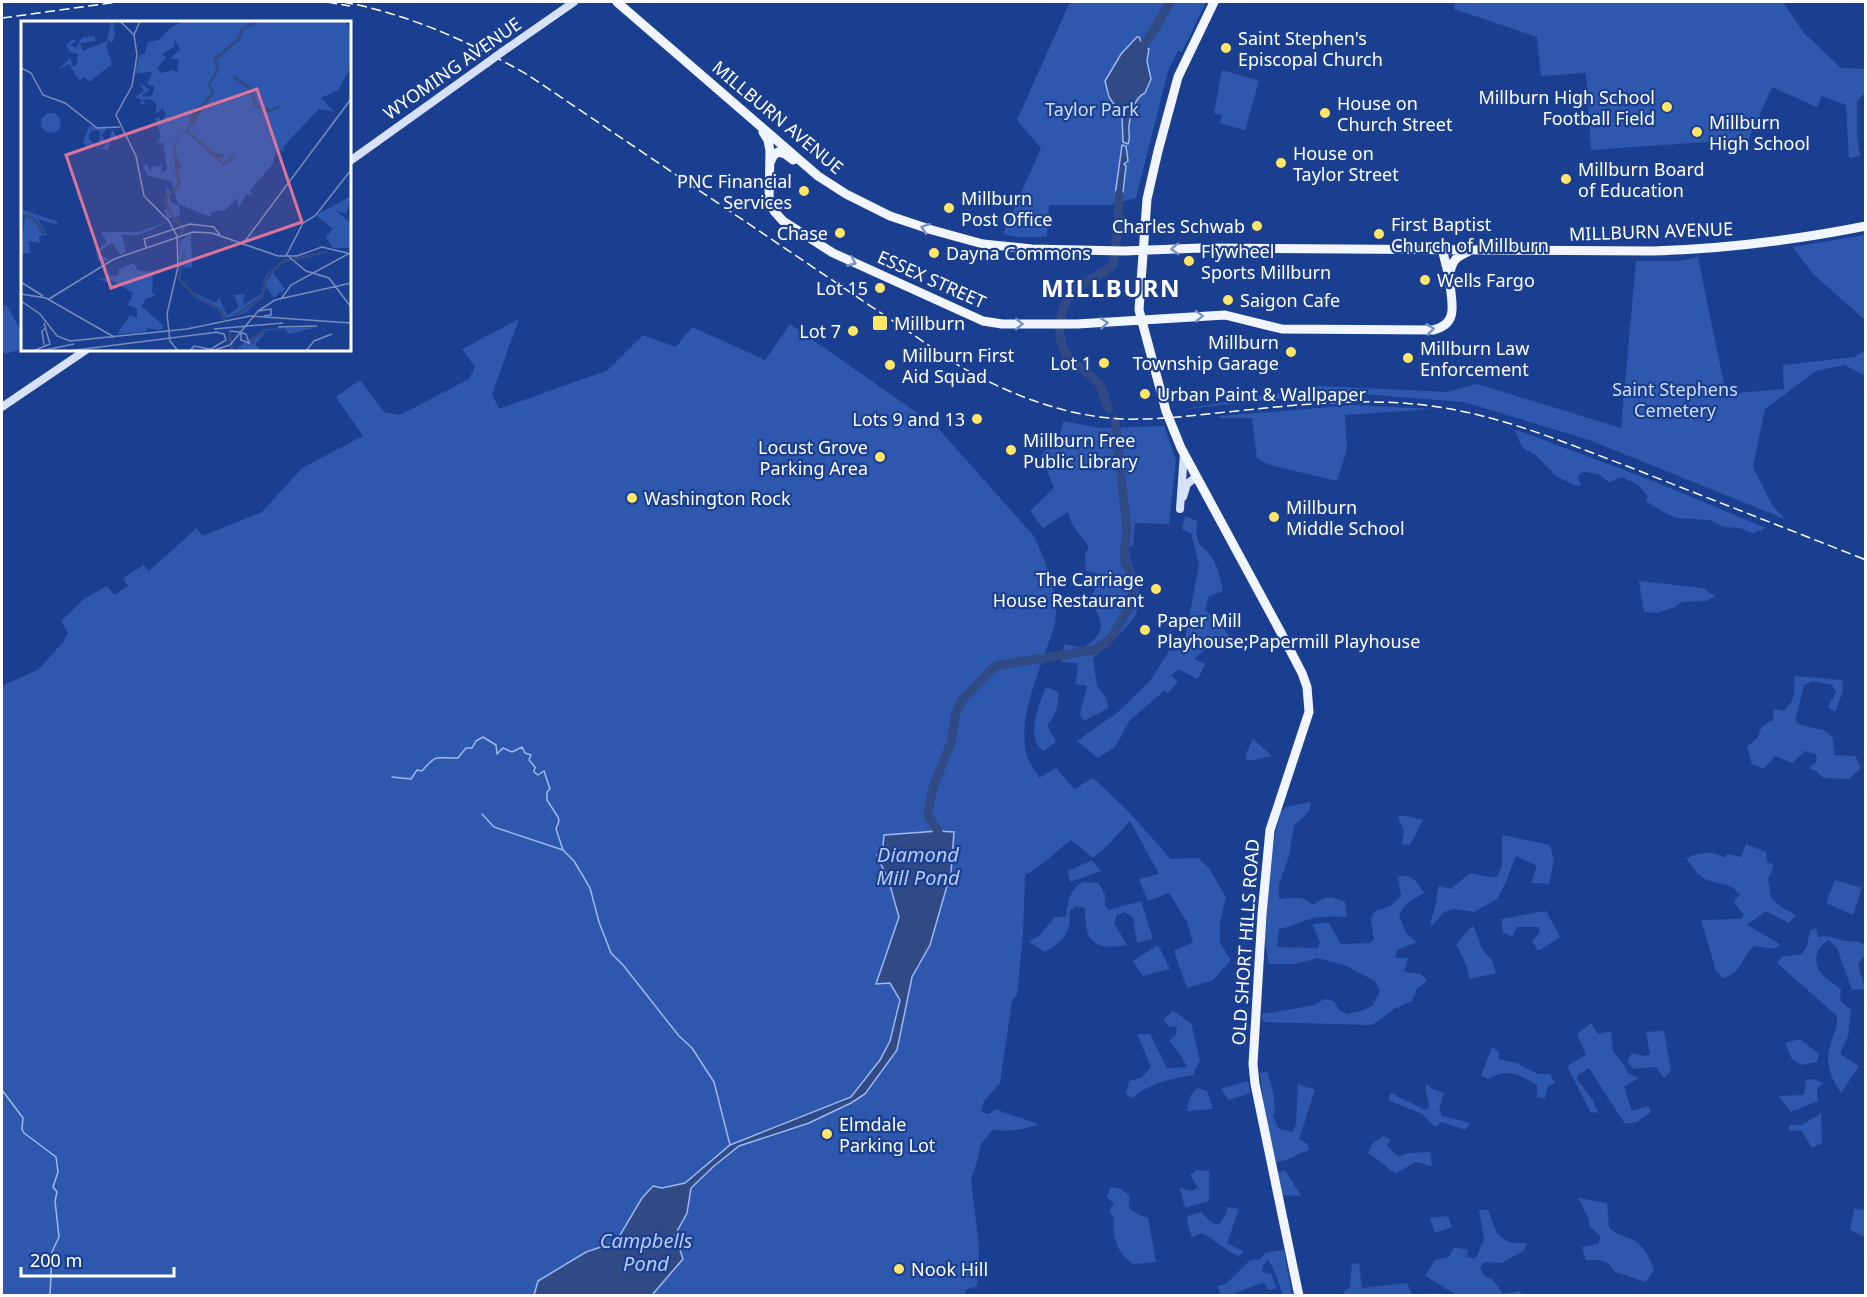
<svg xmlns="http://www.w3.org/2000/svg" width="1867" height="1297" viewBox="0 0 1867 1297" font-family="'Noto Sans',sans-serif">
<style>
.green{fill:#2e58ae}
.water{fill:#304a86;stroke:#9db9f0;stroke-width:1.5}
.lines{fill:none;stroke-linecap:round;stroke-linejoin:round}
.stream{stroke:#9db9f0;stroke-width:1.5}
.river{stroke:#304a86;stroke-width:9}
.secondary{stroke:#d7e2fa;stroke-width:8}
.primary{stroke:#f1f5ff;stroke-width:9}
.rail{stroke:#fff;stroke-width:1.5;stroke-dasharray:10 4.5;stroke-linecap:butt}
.secondary-bridge{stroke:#d7e2fa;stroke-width:8}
.oneway{stroke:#7b91c2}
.poi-dot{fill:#ffe667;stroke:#1b3f90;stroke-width:2}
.labels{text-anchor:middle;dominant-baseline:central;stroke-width:4.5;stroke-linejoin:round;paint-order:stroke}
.poi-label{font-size:18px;fill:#fff;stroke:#1b3f90;text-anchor:start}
.street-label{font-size:18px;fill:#fff;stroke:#1b3f90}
.park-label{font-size:18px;fill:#d0defa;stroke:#1b3f90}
.water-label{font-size:20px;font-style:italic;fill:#b6cbf5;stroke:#1b3f90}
.district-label{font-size:24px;font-weight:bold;letter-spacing:1.5px;fill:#fff;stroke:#1b3f90}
.inset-river{fill:none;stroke:#304a86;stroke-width:3}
.inset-road{fill:none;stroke:#768cbc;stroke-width:1.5}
.view{fill:#da749d;fill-opacity:0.15;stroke:#da749d;stroke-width:3}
.inset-edge{fill:none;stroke:#fff;stroke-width:3}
</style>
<rect width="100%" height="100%" fill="#1b3f90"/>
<path class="green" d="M1070,2H1206L1182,52L1178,51L1168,71L1136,198L1111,205H1049L1047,237H1018L1003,234L1041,148L1017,120Z
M1455,2H1783L1803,32L1841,68L1865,69V92L1857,102V136L1860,156L1849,158L1846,105L1822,96L1817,107L1772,87L1749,139L1591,150L1586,73L1541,76L1537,37L1454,9Z
M1222,70L1259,81L1245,130L1220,123L1222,115L1214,113Z
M1865,235H1866L1865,320L1813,274L1793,247Z
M1698,257L1726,394L1784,389L1783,365L1854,357L1865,351V376L1845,365L1816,371L1765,409L1753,467L1772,505L1785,519L1589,440L1464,402L1335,392L1179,410L1321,386L1447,392L1477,384L1621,428L1636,261H1680Z
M6,304L22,333V349L5,354L2,351V307Z
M519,319L492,394L499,409L608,370L643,335L676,347L692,327L765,360L790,324L936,426L1033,535C1046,561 1060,594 1055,624C1053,632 1049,642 1046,650C1035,682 1019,719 1026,753C1028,762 1035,770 1039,778L1056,768L1074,789L1093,778L1125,808L1171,859L1198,858L1208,867L1226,897L1220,922V943L1231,960L1213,980L1187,988L1174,951L1193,942L1187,922L1169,893L1148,901L1139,879L1159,874L1130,821L1109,844L1093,858L1071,840L1038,867L1025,875L1023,935L1017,995L1012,1001L1000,1083L984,1101L981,1112L988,1114L997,1109C1010,1117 1025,1117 1038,1125C1022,1129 1009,1133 993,1129L981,1144L978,1159L971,1179L979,1249L977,1286L965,1290L966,1295H652L683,1259L675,1235L687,1213L691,1188L714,1166L739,1146L809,1123L851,1103L865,1094L897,1050L912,977L930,945L938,831C917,833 889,838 877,855L889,882L899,917L876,984L890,983L900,1000L890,1041L880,1060L851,1097L730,1145L685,1183L662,1188L653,1186L616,1242L538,1295H2V686L39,669L63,642L68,633L61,621L84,599L107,586L114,595L128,586L123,578L144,565L149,571L197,528L202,536L262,512L302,468L363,436L336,397L360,380L384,412L400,415L469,379L475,367L462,349Z
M1354,405L1433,409L1345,415L1347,449L1337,481L1270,465L1257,458L1252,418H1220V416Z
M1063,421L1101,428L1164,426L1176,460L1169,524L1135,523L1133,546H1129C1128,560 1135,569 1138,582C1140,591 1139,606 1136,614C1130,626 1104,650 1093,658L1097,686L1107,699L1108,708L1084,721L1080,714L1087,686L1075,684L1078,671L1077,663L1061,662L1064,644L1083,648C1106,633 1105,622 1089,601L1097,586L1099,574L1086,571L1085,554L1089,547C1081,535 1070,526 1068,512L1043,528L1030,511L1054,488L1041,455L1059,438Z
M1514,429L1651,480L1766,528L1753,533L1739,528L1724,527L1710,520L1677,518L1663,512L1646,501L1648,496L1638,485L1622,477L1609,482L1598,474L1584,472L1578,476L1581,486L1573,485L1555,475L1537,456L1522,447Z
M1185,516L1197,521C1194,553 1206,542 1215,563C1219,571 1221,582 1223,591L1209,596L1205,609L1230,636L1210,645L1194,659L1205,664L1198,679L1178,669L1171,675L1178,682L1168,693L1164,691L1130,720L1115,747L1098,758L1077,741L1118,712L1151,680L1169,651L1183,650L1199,565L1191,533L1182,530Z
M1639,581L1703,588L1715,596L1706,601L1682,602L1675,607L1656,613L1644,612Z
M1794,676L1842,680L1843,691L1835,712L1828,707L1836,692L1832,685L1813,681L1804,685L1796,718L1797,724L1826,731L1833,738L1834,755L1855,756L1861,768L1849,779L1823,778L1817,772L1809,768L1817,761L1816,754L1805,751L1792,763L1775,756L1764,769L1752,764L1747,746L1757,739L1762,726L1773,720L1774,709L1784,711C1796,699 1795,692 1794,676Z
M1046,687L1058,692C1060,702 1055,717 1047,725L1056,742L1043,751C1025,737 1039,704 1046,687Z
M1253,739L1272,756L1247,761L1246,754Z
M1311,802L1309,811L1294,826L1289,856L1279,884V899C1293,898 1303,895 1313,905C1326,895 1331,896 1345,902L1347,917C1334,917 1319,915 1307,920C1297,923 1290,927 1279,929L1277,947L1318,948L1320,942L1312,924L1329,923L1341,944L1369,943L1374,940L1371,919L1375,911L1391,906L1401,896L1398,877C1411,872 1418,883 1424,893L1406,904L1399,915L1406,933L1417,942L1397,950L1395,958H1408L1404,972L1421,974L1427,981L1417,989L1412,1001L1394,1009L1372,1025L1263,1022L1262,1014L1315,1005L1324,999L1334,1001L1340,1011L1348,1014L1364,1010L1373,1005L1380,991L1375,981L1344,965L1318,958L1295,964H1269L1265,941V920L1272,850L1280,813L1286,807Z
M1398,816H1408L1423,820L1410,845L1402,844L1404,831Z
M1502,835L1550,845L1554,861L1549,884L1531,883L1537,866L1516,856L1506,882L1497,899L1474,912L1454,909L1444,912L1433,925L1430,923L1436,904L1437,892L1439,886L1451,889L1470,873L1489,877H1497L1502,865Z
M1746,844L1766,852L1767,862L1774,865L1768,880L1771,898L1781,907L1796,915L1789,923L1766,911L1747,925L1780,944L1775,949L1755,946C1740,957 1744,971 1724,978L1716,971L1701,920L1741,919L1744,915L1734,902L1740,894C1728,882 1724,886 1710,881C1698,877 1693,868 1686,858C1699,853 1713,849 1724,858L1727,854L1741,857Z
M1092,860L1101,871L1070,882L1068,871Z
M1835,880L1862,888L1853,915L1826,903Z
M1083,882L1099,883L1105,895V905L1108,910L1141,901L1153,939L1137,943L1133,917L1125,912L1117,915L1114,923L1127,945C1094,951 1084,941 1085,908L1076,906L1070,911C1070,935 1064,940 1045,952L1029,942L1039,936L1054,918L1066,916C1068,901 1069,890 1083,882Z
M1546,911L1560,937L1538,951L1532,941L1540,932L1539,927H1517L1512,937L1503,932L1501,919Z
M1473,925L1481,947L1492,961L1496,973L1470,979L1466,964L1456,944Z
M1816,928L1818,937C1832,934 1835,940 1847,941C1855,942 1858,940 1865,945V955L1858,964L1865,989L1852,990L1837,948L1829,940C1823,943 1821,945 1818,951C1810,970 1828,979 1841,989L1840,1000L1851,1010L1848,1036L1840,1054L1859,1066L1841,1093C1831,1078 1825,1064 1830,1046C1833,1035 1838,1027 1837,1016L1777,963L1783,956L1801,955L1807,946L1810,931Z
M1158,945L1170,969L1143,976L1133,961Z
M1173,1011L1191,1023L1200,1060L1193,1075C1171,1078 1149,1084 1132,1098L1126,1094L1129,1081L1141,1078L1151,1067L1137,1034H1150L1167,1068L1187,1067L1182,1057L1169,1041L1176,1034L1177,1026L1169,1027L1163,1020Z
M1591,1023L1598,1034L1611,1031L1613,1051L1624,1065L1628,1073L1639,1078L1624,1087L1632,1111L1648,1106L1651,1112L1637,1122L1625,1124L1589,1068L1578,1075L1577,1079L1592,1099L1598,1112L1591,1113L1567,1066L1586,1055L1577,1034Z
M1664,1031L1671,1071L1664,1078L1656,1067L1634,1069L1627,1062L1632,1053L1645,1056L1650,1054L1646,1032Z
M1800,1039L1819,1054L1817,1062L1802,1065L1792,1059L1785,1043Z
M1492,1047L1498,1051L1499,1059L1516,1063L1538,1074H1550L1555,1083L1548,1086L1545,1099L1537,1097V1085C1518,1075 1509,1067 1488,1079L1481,1075Z
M1267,1072C1271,1086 1278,1102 1273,1116L1279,1129L1293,1132L1296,1124L1298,1084L1315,1090L1299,1139L1308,1144L1309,1150C1297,1153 1288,1162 1276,1162L1265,1115L1260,1073Z
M1813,1079L1823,1083L1817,1089L1818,1101L1791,1112L1778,1096L1804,1095L1806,1080Z
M1248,1081L1250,1093L1229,1100L1221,1089Z
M1426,1084L1433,1089L1444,1093L1439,1109L1442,1116L1470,1123L1466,1130L1441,1122L1435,1127L1422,1114L1388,1100L1391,1093L1425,1110L1429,1107C1429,1099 1424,1092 1426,1084Z
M1198,1088L1207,1091L1213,1109L1187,1111C1188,1101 1190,1094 1198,1088Z
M1821,1113L1822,1143L1812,1148L1802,1131L1789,1130V1125H1802Z
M1384,1136L1390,1140L1387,1146L1399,1157L1407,1153L1430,1152L1432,1166L1416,1162L1399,1171L1396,1174C1386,1168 1379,1159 1368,1153L1372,1144Z
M1197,1170L1209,1171V1201L1185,1208L1180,1188L1192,1191L1198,1187L1190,1175Z
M1285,1170L1301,1196L1282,1195L1277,1173Z
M1110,1187L1118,1188L1129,1195V1208L1137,1214L1148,1218L1156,1262L1133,1264C1117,1253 1112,1237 1114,1218L1109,1211L1114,1204L1107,1197Z
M1578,1198L1607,1203L1609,1228C1619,1236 1625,1236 1635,1241C1645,1247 1650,1260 1654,1270L1646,1282L1615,1272C1607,1259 1600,1260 1586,1260L1582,1247L1598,1244L1601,1236L1590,1227L1588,1217Z
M1228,1207L1239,1209L1227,1243L1244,1252L1239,1256C1224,1251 1216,1240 1202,1233L1192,1237L1187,1223L1188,1216L1201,1212L1211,1222L1219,1225L1226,1214Z
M1854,1209L1865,1210V1237L1850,1230Z
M1479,1210H1488C1496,1232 1499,1246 1527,1243L1524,1251L1501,1263L1485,1262L1480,1267L1484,1276L1493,1280L1503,1294L1519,1291L1523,1295H1457L1425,1276L1435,1260L1449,1257L1454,1247L1468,1250L1467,1257L1476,1258L1484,1239Z
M1448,1216L1452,1227L1435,1233L1430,1218Z
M1284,1250L1292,1295H1283L1273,1268L1268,1260L1263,1265L1262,1272L1271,1274L1277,1288L1269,1290L1264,1283C1248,1285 1238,1296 1221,1295L1217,1286L1226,1284L1250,1260H1259L1265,1253Z
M1359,1263L1362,1288L1407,1283L1412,1295L1437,1293L1441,1295H1346L1343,1292L1350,1287L1352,1264Z"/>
<path class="water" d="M1137,37H1139L1143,46L1149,49L1147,61L1151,79L1145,93C1135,97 1130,114 1129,125C1128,132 1131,137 1128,144L1123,142L1122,116L1109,97L1105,81L1121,54Z
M1122,145L1126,146L1128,161L1124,164L1126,166L1123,192L1118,204L1115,196Z
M938,831L954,832L951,872L930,945L912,977L897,1050L865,1094L851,1103L809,1123L739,1146L714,1166L691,1188L687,1213L675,1235L683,1259L652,1295H534L538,1281L586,1252L616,1242L642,1198L653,1186L662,1188L685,1183L730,1145L851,1097L880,1060L890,1041L900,1000L890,983L876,984L899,917L889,882L877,855L883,846L884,835Z"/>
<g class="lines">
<path class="stream" d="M392,777L411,779L417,770L422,771C438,752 436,759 458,758L466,748H472L476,741L483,737L496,745L497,754L503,748L512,752L522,747L525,753L531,755L529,760L535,767L534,772L538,775L544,771L550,789L547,792V800L558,817L559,821L556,829L563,850
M482,814L494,827L563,850L574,861L590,888L599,922L611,953L623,965L679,1036L692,1048L714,1082L730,1145
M2,1090L23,1118L22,1129L24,1133L56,1157L58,1172L53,1187L57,1192L55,1201L59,1237L52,1252L50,1296"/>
<path class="river" d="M1137,56L1157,25L1170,2
M1109,409C1104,402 1105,392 1099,384C1090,373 1076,367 1068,356C1054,338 1059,306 1074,291C1085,280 1102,276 1113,265L1118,227L1119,194
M936,842L938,831L928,816L929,808L933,788L951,742L956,713L962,700L994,667L999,665L1094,650L1106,643L1113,635L1129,608L1135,586L1125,562L1124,552L1127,530L1115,420"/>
<path class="secondary" d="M502,52L574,2
M350,161L487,63
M2,407L86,350
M1183,497L1187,484L1196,477
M1180,509L1184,453"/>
<path class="primary" d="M617,2L818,176L846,194L890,216L932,230L983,244L1032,249L1124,251L1201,248L1653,251C1724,249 1795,240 1866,226
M1214,2L1178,77L1158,151L1147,199L1139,310L1166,411L1181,448L1279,629L1302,673L1307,687L1309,712L1270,830L1262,914L1253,1064L1255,1084L1299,1296
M763,132L768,140L770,151L769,200L774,211L783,221L833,253L983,321L1002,324H1077L1225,315L1282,329L1433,330C1471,321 1438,282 1455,260C1459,255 1466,253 1471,250
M770,163L773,156L778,152L785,154L793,160
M1442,249L1449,276"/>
<path class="rail" d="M327,2L350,6
M343,2C409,14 470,42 528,75L961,367C1011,395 1064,416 1122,419C1156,420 1191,416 1226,412C1297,405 1367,396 1438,407C1506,417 1568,444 1632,468C1710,499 1788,529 1866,560
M2,18L118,2"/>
<path class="secondary-bridge" d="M487,63L502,52"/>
</g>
<defs><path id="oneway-chevron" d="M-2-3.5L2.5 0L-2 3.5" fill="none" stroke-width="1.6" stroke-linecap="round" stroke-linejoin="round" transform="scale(1.5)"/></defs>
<g class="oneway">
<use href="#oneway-chevron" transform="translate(925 228) rotate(-161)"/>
<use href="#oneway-chevron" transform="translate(1175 249) rotate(177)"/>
<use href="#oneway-chevron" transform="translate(852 262) rotate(24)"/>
<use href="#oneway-chevron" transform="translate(1199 316) rotate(-2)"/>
<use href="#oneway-chevron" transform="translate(1104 323) rotate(-4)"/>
<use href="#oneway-chevron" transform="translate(1019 324) rotate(1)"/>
<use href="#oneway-chevron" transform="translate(1430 329) rotate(-7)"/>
</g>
<g class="poi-dot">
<circle cx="1226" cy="48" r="6"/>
<circle cx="1667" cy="107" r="6"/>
<circle cx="1325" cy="113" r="6"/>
<circle cx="1697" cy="132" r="6"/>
<circle cx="1281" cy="163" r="6"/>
<circle cx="1566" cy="179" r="6"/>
<circle cx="804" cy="191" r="6"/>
<circle cx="949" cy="208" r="6"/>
<circle cx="1257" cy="226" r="6"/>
<circle cx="840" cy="233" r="6"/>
<circle cx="1379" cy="234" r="6"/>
<circle cx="934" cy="253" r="6"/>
<circle cx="1189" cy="261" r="6"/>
<circle cx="1425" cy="280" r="6"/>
<circle cx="880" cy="288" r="6"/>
<circle cx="1228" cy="300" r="6"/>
<rect x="872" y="315" width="16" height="16" rx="3"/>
<circle cx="853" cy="331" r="6"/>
<circle cx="1291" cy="352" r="6"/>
<circle cx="1408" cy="358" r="6"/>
<circle cx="1104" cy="363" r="6"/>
<circle cx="890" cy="365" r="6"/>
<circle cx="1145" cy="394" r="6"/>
<circle cx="977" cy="419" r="6"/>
<circle cx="1011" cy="450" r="6"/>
<circle cx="880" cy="457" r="6"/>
<circle cx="632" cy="498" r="6"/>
<circle cx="1274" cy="517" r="6"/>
<circle cx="1156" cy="589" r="6"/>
<circle cx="1145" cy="630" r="6"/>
<circle cx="827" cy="1134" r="6"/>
<circle cx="899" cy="1269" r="6"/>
</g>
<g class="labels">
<g class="poi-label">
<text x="1238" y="38">Saint Stephen's<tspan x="1238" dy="21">Episcopal Church</tspan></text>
<text x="1655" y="97" text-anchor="end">Millburn High School<tspan x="1655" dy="21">Football Field</tspan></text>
<text x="1337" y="103">House on<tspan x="1337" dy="21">Church Street</tspan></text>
<text x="1709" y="122">Millburn<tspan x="1709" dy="21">High School</tspan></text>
<text x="1293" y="153">House on<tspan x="1293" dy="21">Taylor Street</tspan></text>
<text x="1578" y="169">Millburn Board<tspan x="1578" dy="21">of Education</tspan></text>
<text x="792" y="181" text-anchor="end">PNC Financial<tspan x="792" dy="21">Services</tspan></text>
<text x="961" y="198">Millburn<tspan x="961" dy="21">Post Office</tspan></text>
<text x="1391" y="224">First Baptist<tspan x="1391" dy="21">Church of Millburn</tspan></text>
<text x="1245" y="226" text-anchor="end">Charles Schwab</text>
<text x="828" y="233" text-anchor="end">Chase</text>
<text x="1201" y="251">Flywheel<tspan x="1201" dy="21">Sports Millburn</tspan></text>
<text x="946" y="253">Dayna Commons</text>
<text x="1437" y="280">Wells Fargo</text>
<text x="868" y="288" text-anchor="end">Lot 15</text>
<text x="1240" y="300">Saigon Cafe</text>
<text x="894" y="323">Millburn</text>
<text x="841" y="331" text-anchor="end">Lot 7</text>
<text x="1279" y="342" text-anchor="end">Millburn<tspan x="1279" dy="21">Township Garage</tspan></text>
<text x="1420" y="348">Millburn Law<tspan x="1420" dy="21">Enforcement</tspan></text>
<text x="902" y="355">Millburn First<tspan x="902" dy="21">Aid Squad</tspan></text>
<text x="1092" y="363" text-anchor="end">Lot 1</text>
<text x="1157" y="394">Urban Paint &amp; Wallpaper</text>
<text x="965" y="419" text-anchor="end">Lots 9 and 13</text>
<text x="1023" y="440">Millburn Free<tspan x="1023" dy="21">Public Library</tspan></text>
<text x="868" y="447" text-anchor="end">Locust Grove<tspan x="868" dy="21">Parking Area</tspan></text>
<text x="644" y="498">Washington Rock</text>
<text x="1286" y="507">Millburn<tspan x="1286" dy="21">Middle School</tspan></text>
<text x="1144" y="579" text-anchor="end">The Carriage<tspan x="1144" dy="21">House Restaurant</tspan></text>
<text x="1157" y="620">Paper Mill<tspan x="1157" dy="21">Playhouse;Papermill Playhouse</tspan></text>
<text x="839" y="1124">Elmdale<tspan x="839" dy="21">Parking Lot</tspan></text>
<text x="911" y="1269">Nook Hill</text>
</g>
<g class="street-label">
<text transform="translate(452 68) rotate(-35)">WYOMING AVENUE</text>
<text transform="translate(778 117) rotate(40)">MILLBURN AVENUE</text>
<text transform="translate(1651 231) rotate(-2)">MILLBURN AVENUE</text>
<text transform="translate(932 279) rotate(24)">ESSEX STREET</text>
<text transform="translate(1245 942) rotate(-86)">OLD SHORT HILLS ROAD</text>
</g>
<g class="park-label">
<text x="1092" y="109">Taylor Park</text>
<text x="1675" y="389">Saint Stephens<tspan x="1675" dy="21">Cemetery</tspan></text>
</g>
<g class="water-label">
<text x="918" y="854">Diamond<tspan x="918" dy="23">Mill Pond</tspan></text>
<text x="646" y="1240">Campbells<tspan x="646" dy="23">Pond</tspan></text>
</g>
<g class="district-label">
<text x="1111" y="287">MILLBURN</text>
</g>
</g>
<g transform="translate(21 21)">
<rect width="330" height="330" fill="#1b3f90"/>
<path d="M90,0H92L94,13L91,22L88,19L85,24L91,43L68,61L64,56L58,59L48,43L37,49L49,37L52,46L56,43L57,33L49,31L45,23L53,18L55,21L49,24L55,27L61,17L73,15L75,20L59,22L62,30L86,20ZM162,0H324L330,9V46L317,69L300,77L313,91L298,88L262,126L264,131L259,129L254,134L252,143L229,169L231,175L226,173L217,187L216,177L204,189L190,191L189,196L157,183L150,160L127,155L122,146L125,142L130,151V145L139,146L141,140L140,152L146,148L142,122H136L140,115L134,98L138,96L140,100L145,94L142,88L134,93L136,84L130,78L121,79L125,82L119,84L120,79L114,76L123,70L118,61L129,69L121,74L122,76L131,75L134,66L126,63L131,51L114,52L118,35L124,32L127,21L138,19L150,6ZM154,19L159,28L149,38H158L156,52L153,49L139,52L136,47L145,37L141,33L153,26ZM20 102a10 10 0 1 1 20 0a10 10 0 1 1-20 0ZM69,103L70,108L71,104L86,108L81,113L83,120H88L91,108L98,119H89L87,129L81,128L85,123L79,122V110L74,109L69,111L68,118L73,122L66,126L62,121ZM145,165L149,171V181L158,185L159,191L158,195L147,198L143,189L147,187ZM330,175L325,193L314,189L330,202V227H312L305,216L312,208L295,194ZM0,188L37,201L36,204L17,198L26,214L18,215L19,222L8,220L9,232L0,233L4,196ZM146,201L133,208L117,214H101L105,232L99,234L91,222L76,232L89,239L77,241L75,229L86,221L80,211H117ZM170,212L171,247L158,246V221ZM113,242L117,249L132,251L131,272L135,275L126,277L120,285L143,305L140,309L126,307L125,311L96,313L109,294L116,297V288L107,284L112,272L91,259L85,261L77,258L87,257V250L89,255L97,254L98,248ZM251,251L264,268L260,272L257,266L259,271L253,277L244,265ZM176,273L195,282L198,276L206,295L218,286L213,274L224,273L222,284L240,273L242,276L224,292L201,298L198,289L174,276ZM296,306L268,313L264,308L246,309L234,324L241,330L216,327L244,308Z" fill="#2e58ae" fill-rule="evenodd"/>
<path d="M187,79L173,103L170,104L166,110L156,119L154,130L161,147L154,149L153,125L154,120L167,107L172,88Z" fill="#304a86"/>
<path class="inset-river" d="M213,56L228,66L235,85L250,90L258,85M185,81L192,71L188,64L197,48L194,38L217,19L221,9L237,0M166,110L192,133L203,135M194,134L202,143L214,135M5,195L13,198L23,213M152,197L144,179L158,163L155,145M153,198L162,206L159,216M163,232L158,258L176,276L198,288L205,299M213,295L241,276L246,254L263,240L306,231M208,310L211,330M232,323V317L245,309"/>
<path class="inset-road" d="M99,0L113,14M119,0L113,14L116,34L111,65L95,94L115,135L123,175L148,200L156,215L157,246L146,293L149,320L157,330M0,47L10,52L22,74L44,82L76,107L99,106M221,224L330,78M125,226L123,218L169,203L193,206L199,214M265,235L282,202L294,195L330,149M268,236L285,250L308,257L330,286M0,261L22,275M0,273L25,277L93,316M28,278L93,238L172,211L191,212L257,235H276L301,226L330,233M260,278L270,264L327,233M0,280L19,293L36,315L49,320L166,308L229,295L330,302M237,290L250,288V294L243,295M257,306L296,305M193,308L262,302M209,310L218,311L225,313L228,322L220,319V312M23,324L21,310L25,307M190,328L205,319L203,313L194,311M12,330L29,323L23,302M19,330L53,323M47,330L197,311M169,330L173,325L193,329L209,324L237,290L254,279L330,262M285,330L293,320L311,313"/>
<path class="view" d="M236,68L281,201L90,267L45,134Z"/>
<rect width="330" height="330" class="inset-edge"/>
</g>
<rect width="1867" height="1297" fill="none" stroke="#ffffff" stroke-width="6"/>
<path d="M21 1267v9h153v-9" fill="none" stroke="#ffffff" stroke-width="3"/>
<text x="30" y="1267" font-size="18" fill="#ffffff" stroke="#1b3f90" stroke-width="4.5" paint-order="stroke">200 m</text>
</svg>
